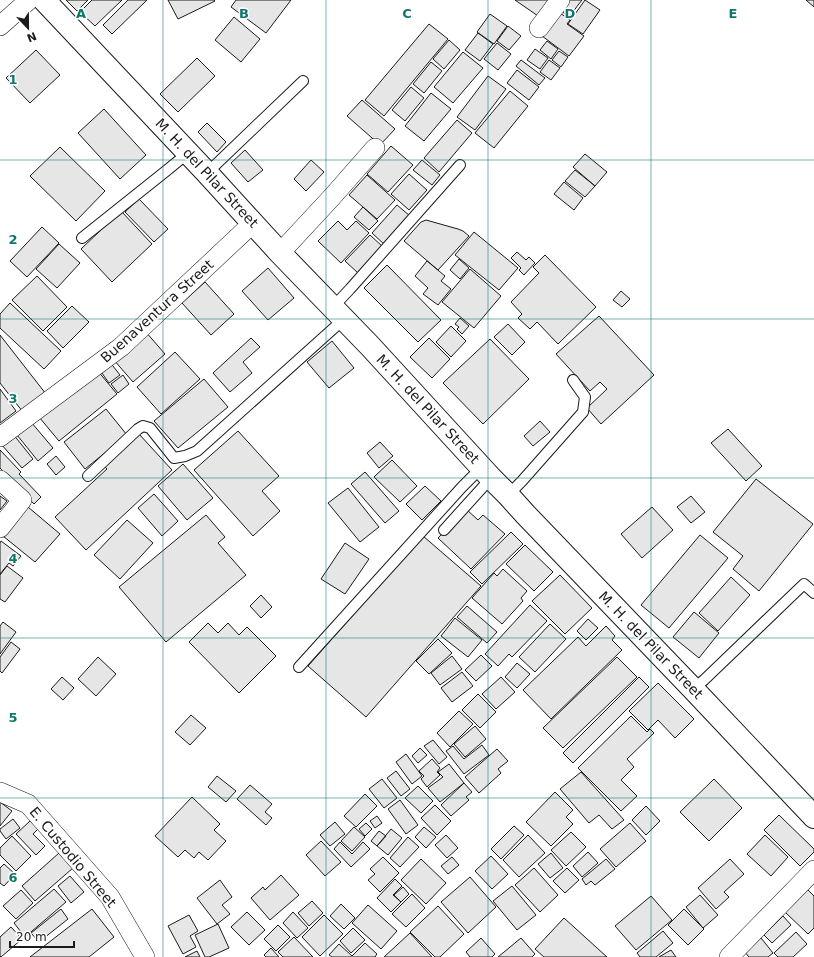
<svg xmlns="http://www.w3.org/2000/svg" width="814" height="957" viewBox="0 0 814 957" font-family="'DejaVu Sans',sans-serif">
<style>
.building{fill:#e6e6e6;stroke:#1a1a1a}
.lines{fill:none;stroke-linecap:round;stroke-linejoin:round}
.lane-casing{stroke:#1a1a1a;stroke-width:12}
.street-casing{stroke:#1a1a1a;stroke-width:20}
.secondary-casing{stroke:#1a1a1a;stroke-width:24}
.lane{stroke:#fff;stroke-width:10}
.street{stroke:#fff;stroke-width:19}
.secondary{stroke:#fff;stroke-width:22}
.grid{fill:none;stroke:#0f766e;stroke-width:1;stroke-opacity:0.55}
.labels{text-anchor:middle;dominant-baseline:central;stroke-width:3;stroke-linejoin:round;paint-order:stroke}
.street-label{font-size:14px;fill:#1a1a1a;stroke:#fff}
.grid-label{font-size:13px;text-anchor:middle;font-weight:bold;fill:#0f766e;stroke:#fff;stroke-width:3;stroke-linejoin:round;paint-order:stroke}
</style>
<rect width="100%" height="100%" fill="#fff"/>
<path class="building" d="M66,0H88L77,11Z
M92,0H122L95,26L80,12Z
M128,0H147L112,34L103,25Z
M168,0H214L215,1L178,19Z
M236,0H291L266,33L231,7Z
M515,0H549L538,16Z
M567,0H582L569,17L560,10Z
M585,0L600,10L583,34L568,24Z
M806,0H814V7Z
M560,13L570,20L567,24L584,36L569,56L542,36Z
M490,14L507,26L494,44L477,32Z
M234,17L260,39L241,62L215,40Z
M429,24L448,39L384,116L365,100Z
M508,26L521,36L509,50L497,41Z
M478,33L493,44L480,61L465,50Z
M449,40L460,50L444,69L433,59Z
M547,41L558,49L551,59L540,50Z
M497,43L511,54L498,70L484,59Z
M535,49L548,58L540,69L527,60Z
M36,50L60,75L30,103L6,78Z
M559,51L568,57L561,67L552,60Z
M463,52L483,68L453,103L434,87Z
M197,58L215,76L178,112L160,94Z
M521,60L545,78L539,85L516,66Z
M549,60L560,68L551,80L540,72Z
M431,62L442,71L424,93L413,84Z
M517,70L539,87L529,100L507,83Z
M488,76L506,89L475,130L457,117Z
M411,87L424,98L405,121L392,110Z
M510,91L528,106L494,148L475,133Z
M431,93L451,109L424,141L405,126Z
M362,100L395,129L380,145L347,116Z
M104,109L146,155L120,179L78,133Z
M457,120L472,133L439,172L424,158Z
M207,123L226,142L217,152L198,132Z
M391,146L413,165L388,192L367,174Z
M60,147L105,191L76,221L30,176Z
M245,150L263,170L248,182L231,163Z
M585,154L607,172L595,186L573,167Z
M311,160L324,172L306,191L294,179Z
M422,160L440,175L432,185L413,170Z
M575,170L595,186L585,197L565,181Z
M409,174L427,190L409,210L391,194Z
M367,175L395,200L377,219L349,195Z
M564,182L583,198L574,210L554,194Z
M139,199L168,229L154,242L125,212Z
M397,205L410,216L385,245L372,233Z
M363,207L378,221L369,230L354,217Z
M121,211L152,244L112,282L81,249Z
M426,220L458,229L463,231L469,236L438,270L404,241L421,222Z
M338,221L347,230L356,221L369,233L341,263L318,241Z
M42,227L59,243L27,277L10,261Z
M474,232L518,268L499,290L455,255Z
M370,235L383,247L358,273L345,261Z
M59,244L80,263L57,288L36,269Z
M517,252L526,260L529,257L535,263L524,275L519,270L521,268L511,258Z
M545,255L596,307L558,344L537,322L530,329L518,318L522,314L511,302L539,273L533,267Z
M459,259L469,268L460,279L450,270Z
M427,261L445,276L441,281L451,289L438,305L423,294L428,288L415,276Z
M387,265L441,320L418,342L364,288Z
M268,268L294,298L268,320L242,291Z
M470,269L501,296L474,328L442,302Z
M37,276L67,307L43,331L12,300Z
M205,282L234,314L211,335L182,303Z
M621,291L630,299L622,307L613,300Z
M10,303L61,351L44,369L0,328V314Z
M72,306L89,322L63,348L47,331Z
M599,316L654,375L601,424L587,408L607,389L600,382L590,391L556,354Z
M460,318L469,326L462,334L457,329L459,327L455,324Z
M508,324L525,342L512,355L494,337Z
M451,326L466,341L451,357L436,342Z
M145,331L165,354L133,382L113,359Z
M0,335L46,394L23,412L0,383Z
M251,338L260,347L243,362L252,373L230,392L213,373Z
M429,338L450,359L432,378L410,357Z
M490,339L529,379L483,424L443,383Z
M332,341L354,368L329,388L307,362Z
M175,352L200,379L161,414L137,387Z
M109,361L120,375L109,383L99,369Z
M97,370L117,394L59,441L39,417Z
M123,375L129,384L118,393L111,384Z
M204,379L228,407L178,448L154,421Z
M0,389L16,411L0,423Z
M106,409L127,435L85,469L64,442Z
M540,421L550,432L533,446L524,436Z
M31,422L53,448L38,461L17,435Z
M728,429L762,466L746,481L711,443Z
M238,431L279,476L262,491L280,511L253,536L194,470Z
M13,434L33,459L22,468L1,444Z
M139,434L172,470L86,550L55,517L107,469L104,466Z
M380,442L393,456L379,468L367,453Z
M0,450L21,472L19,474L41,497L34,504L0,468Z
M56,456L65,467L56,475L47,464Z
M392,460L417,486L400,502L374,477Z
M183,464L213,498L187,520L158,486Z
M365,472L399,511L385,523L351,484Z
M756,479L813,524L759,591L733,569L743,556L713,532Z
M425,486L441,501L422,520L406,504Z
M348,488L379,527L360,542L328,503Z
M154,494L178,521L162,536L138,508Z
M0,496L7,501L0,510Z
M691,496L705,512L691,523L677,507Z
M28,507L60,534L35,562L3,536Z
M652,507L673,530L642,558L621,534Z
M466,509L478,520L483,515L505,534L471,569L438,538Z
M206,515L225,537L218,543L246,575L166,642L119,587Z
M127,520L153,543L120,579L94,555Z
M511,532L523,544L482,584L470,572Z
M700,535L728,558L669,628L641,605Z
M423,536L481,586L366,717L308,666Z
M1,541L21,556L13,566L9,563L0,574V543Z
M345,543L369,559L345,594L321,579Z
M525,545L553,572L534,591L506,564Z
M7,566L23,578L5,602L0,599V575Z
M503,569L527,591L521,598L523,601L502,624L472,598L494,573L497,576Z
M560,575L592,608L565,634L532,601Z
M731,577L750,595L718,631L699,613Z
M261,595L272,607L261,618L250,606Z
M530,605L547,621L512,657L509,654L498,666L485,654Z
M467,606L497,632L487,643L457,617Z
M694,612L719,633L699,658L673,637Z
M455,618L482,640L468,657L441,636Z
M588,619L598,628L586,640L577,631Z
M3,622L16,632L0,654V626Z
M208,623L218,633L228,623L239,635L247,627L276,656L239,693L189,642Z
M550,624L566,639L535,672L519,657Z
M606,626L615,636L612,640L622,650L551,719L523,690L578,637L586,646Z
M438,639L452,653L429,674L416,661Z
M11,642L20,649L2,673L0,671V657Z
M481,655L492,666L476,681L465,670Z
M452,656L462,669L440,685L431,673Z
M98,657L116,674L96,696L78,679Z
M617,657L637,677L563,748L543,728Z
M517,663L530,674L517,688L505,677Z
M462,672L473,686L452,702L441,688Z
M62,677L74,688L63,700L51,689Z
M501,677L515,692L496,709L482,694Z
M639,677L649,687L573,763L563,753Z
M658,683L694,719L675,738L658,720L648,730L629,711Z
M478,694L496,712L480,728L462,710Z
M459,711L473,724L450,747L437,733Z
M191,715L206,728L190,745L175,732Z
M631,716L647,732L650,729L654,733L627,759L634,767L621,780L637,796L621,811L578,768Z
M475,726L486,739L465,757L454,744Z
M433,740L447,757L439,764L424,746Z
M482,745L489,755L464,774L446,751L453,746L464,759Z
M420,748L427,755L418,763L412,756Z
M497,749L508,761L498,769L501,773L479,793L465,777Z
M406,754L422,776L412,784L396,762Z
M432,759L440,768L437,772L440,775L427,787L421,779L424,776L419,771Z
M449,764L464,783L440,802L428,788L443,777L438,772Z
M396,771L410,789L401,796L387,778Z
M581,772L624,820L612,829L599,815L589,823L560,789Z
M217,776L236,791L226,802L208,787Z
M382,779L397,798L384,808L369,789Z
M714,779L742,808L709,841L680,812Z
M464,783L472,792L466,797L469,800L451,816L441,805Z
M250,785L272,804L265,812L272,818L266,825L237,799Z
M418,786L433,801L421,813L405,798Z
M555,792L573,810L566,817L573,824L551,846L526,822Z
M365,794L377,806L356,827L344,816Z
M192,797L220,824L214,830L226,841L208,860L199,852L194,858L185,850L178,857L155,836Z
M400,800L418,825L406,834L388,809Z
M0,802L12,811L0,826Z
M435,805L451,821L437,835L421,818Z
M646,806L660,821L646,835L632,820Z
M779,815L814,849V852L800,866L764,830Z
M377,816L382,823L375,828L370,821Z
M13,819L20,828L6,839L0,831V829Z
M30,821L38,829L33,834L45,846L36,855L16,834Z
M335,822L345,834L330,846L320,835Z
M366,823L372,829L365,836L359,829Z
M630,823L646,841L616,867L600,849Z
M514,826L524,835L501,859L491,849Z
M354,827L365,837L352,851L341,841Z
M424,827L436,837L426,848L415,837Z
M391,829L402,838L388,855L377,846Z
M379,831L386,836L377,846L371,841Z
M571,832L586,847L566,866L551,850Z
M446,835L458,848L447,858L435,845Z
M528,835L545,853L519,877L503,860Z
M765,835L788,857L771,876L747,854Z
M12,836L31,856L16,871L0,855V848Z
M408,837L419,847L400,867L390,858Z
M321,841L341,862L325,876L306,855Z
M340,842L352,854L363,842L370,849L351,867L334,849Z
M588,852L598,863L582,877L573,866Z
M59,853L73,868L35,901L22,886Z
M551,853L563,868L550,878L538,864Z
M491,856L508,874L492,889L475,871Z
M383,857L399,873L380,892L368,880L375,874L370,869Z
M452,857L459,865L448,874L441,866Z
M421,859L446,883L426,904L401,880Z
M606,859L615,869L595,885L591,881L586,885L582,879Z
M730,859L744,874L724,892L729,897L716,909L698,888Z
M4,864L15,874L4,886L0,883V868Z
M534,868L558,895L540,912L515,885Z
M567,868L579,880L565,893L553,881Z
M281,875L299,895L270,920L251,898L263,887L265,890Z
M70,876L84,892L71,903L58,886Z
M470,877L496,907L468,933L441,902Z
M395,879L402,886L393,895L401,902L391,912L377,898Z
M220,880L232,897L222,905L230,914L217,924L197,898Z
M512,886L536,915L517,930L493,901Z
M403,887L409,894L401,902L394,895Z
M54,889L66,902L25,937L14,923Z
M807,889L814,896V928L808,934L785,912Z
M21,890L33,903L16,919L3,906Z
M412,894L425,908L406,927L392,914Z
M700,895L718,915L703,928L686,907Z
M651,896L672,920L636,950L615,926Z
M312,901L323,913L309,926L298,913Z
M341,904L355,918L344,929L330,916Z
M368,905L397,931L381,949L352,923Z
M438,906L464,934L440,957H435L410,932Z
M61,909L68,919L39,942L31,933Z
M92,909L114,937L89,957H30Z
M684,909L704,929L688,945L668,925Z
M247,912L265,930L249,945L231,927Z
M293,912L308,928L297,938L283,923Z
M189,915L198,931L190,936L196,947L183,954L168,926Z
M324,915L343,934L320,956L302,937Z
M783,916L791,925L772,943L764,935Z
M564,918L607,957H544L535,949Z
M218,924L229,948L209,957H205L195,935Z
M278,925L290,937L276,951L264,939Z
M11,927L22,939L1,957L0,956V937Z
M353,928L365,940L351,953L340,941Z
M663,931L673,943L656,957H640L637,953Z
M796,932L807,944L793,957H778L774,953Z
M410,933L432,957H384Z
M294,937L313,957H283L278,952Z
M481,938L495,954L492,957H470L466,952Z
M521,938L535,954L532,957H498Z
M761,938L773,953L768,957H749L744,951Z
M365,943L377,954L375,957H332L329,955L339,944L352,956Z
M271,948L279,957H266L264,955Z
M671,950L676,957H659Z
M197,951L200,957H185Z"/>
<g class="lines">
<defs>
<path id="lane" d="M207,173L303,81
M82,238L166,171L188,153
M333,307L350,289L460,165
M88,476L138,429L143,426L150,428L174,458L185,456L197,451L344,319
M508,495L522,481L583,412L585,397L573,380
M444,530L491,478
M299,667L462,487L482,467
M693,689L704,680L804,584L814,593"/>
<path id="street" d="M0,26L29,0
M539,28L560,0
M280,253L332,197L375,148
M0,437L121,347L253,223
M0,480L22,500L0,528
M0,792L28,804L110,897L145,957
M729,957L814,870"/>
<path id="secondary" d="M44,0L207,173L280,253L370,346L491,478L508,495L526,515L693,689L814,817"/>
</defs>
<use href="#lane" class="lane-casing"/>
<use href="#street" class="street-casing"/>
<use href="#secondary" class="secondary-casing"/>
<use href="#lane" class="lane"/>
<use href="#street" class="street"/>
<use href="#secondary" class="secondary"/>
</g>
<path class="grid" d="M163,0V957M326,0V957M488,0V957M651,0V957M0,160H814M0,319H814M0,478H814M0,638H814M0,798H814"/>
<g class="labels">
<g class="street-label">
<text transform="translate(207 173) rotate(47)">M. H. del Pilar Street</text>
<text transform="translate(157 311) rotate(-42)">Buenaventura Street</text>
<text transform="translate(428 409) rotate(47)">M. H. del Pilar Street</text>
<text transform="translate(651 645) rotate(46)">M. H. del Pilar Street</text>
<text transform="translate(73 857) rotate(50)">E. Custodio Street</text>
</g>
</g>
<g class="grid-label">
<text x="81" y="18">A</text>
<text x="244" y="18">B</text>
<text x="407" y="18">C</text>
<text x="570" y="18">D</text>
<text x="733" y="18">E</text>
<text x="13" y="84">1</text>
<text x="13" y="244">2</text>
<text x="13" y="403">3</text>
<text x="13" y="563">4</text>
<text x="13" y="722">5</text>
<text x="13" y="882">6</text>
</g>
<g transform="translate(28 28) rotate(158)" stroke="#ffffff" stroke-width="3" paint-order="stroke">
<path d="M0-3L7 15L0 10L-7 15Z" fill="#1a1a1a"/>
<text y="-6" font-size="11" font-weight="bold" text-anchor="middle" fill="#1a1a1a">N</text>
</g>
<path d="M10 941v6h64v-6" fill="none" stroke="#1a1a1a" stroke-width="2"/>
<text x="16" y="941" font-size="12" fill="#1a1a1a" stroke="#ffffff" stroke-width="3" paint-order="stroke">20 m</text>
</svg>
